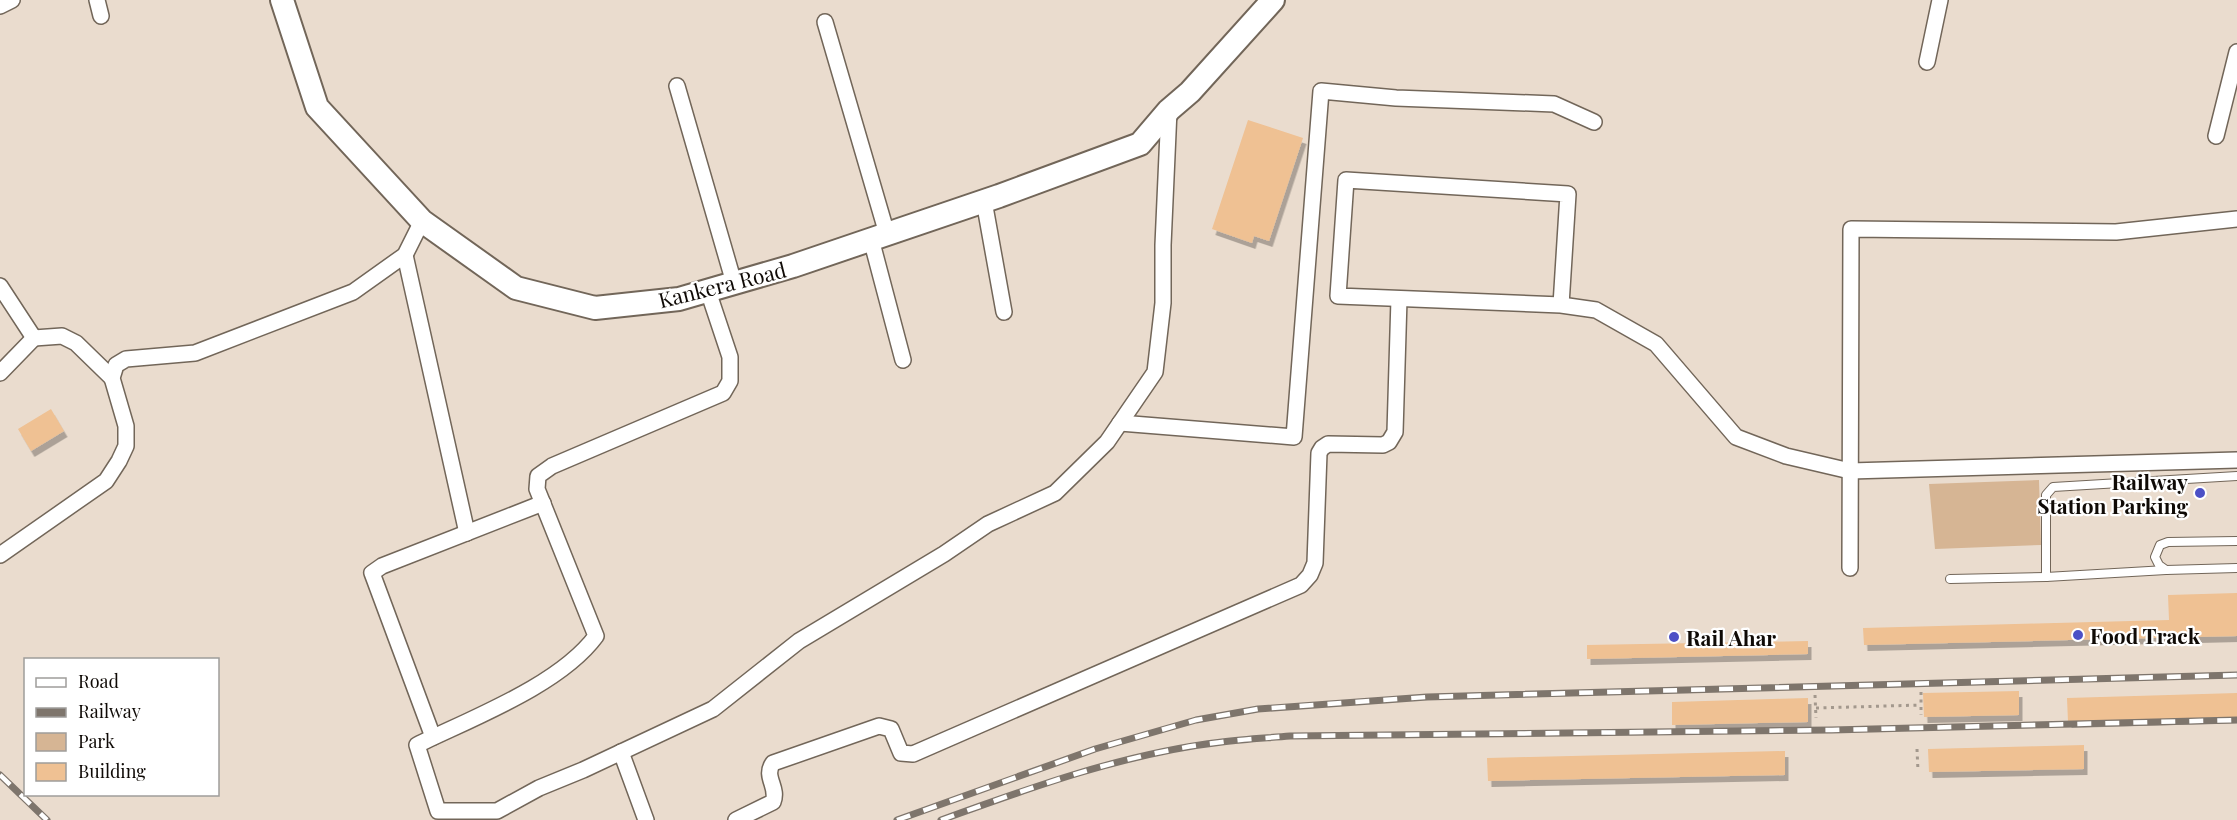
<svg xmlns="http://www.w3.org/2000/svg" width="2237" height="820" viewBox="0 0 2237 820" font-family="'Playfair Display',serif">
<defs>
<filter id="shadow"><feDropShadow dx="3.5" dy="6" stdDeviation="0" flood-color="#0004"/></filter>
</defs>
<rect width="100%" height="100%" fill="#eadcce"/>
<polygon fill="#d6b594" points="2039,480 2041,545 1935,549 1929,484"/>
<g fill="#efc193" filter="url(#shadow)">
<polygon points="1248,120 1303,138 1269,241 1254,236 1252,243 1212,229"/>
<polygon points="51,409 64,431 31,451 18,429"/>
<polygon points="2237,593 2237,636 1864,645 1863,628 2169,620 2168,595"/>
<polygon points="1808,641 1808,654 1587,659 1587,645"/>
<polygon points="2019,691 2019,715 1924,717 1923,693"/>
<polygon points="2237,693 2237,717 2068,722 2067,698"/>
<polygon points="1808,698 1808,722 1672,725 1672,702"/>
<polygon points="2084,745 2084,769 1929,772 1928,749"/>
<polygon points="1785,751 1785,775 1488,781 1487,758"/>
</g>
<g fill="none" stroke-linecap="round" stroke-linejoin="round">
<g stroke="#726659" stroke-width="10">
<g id="lane">
<polyline points="2237,541 2168,542 2160,545 2155,557 2159,565 2166,570 2237,568"/>
<polyline points="2166,570 2046,577 2046,495 2053,487 2237,476"/>
<polyline points="1950,579 2046,577"/>
</g>
</g>
<g stroke="#726659" stroke-width="18">
<g id="street">
<polyline points="97,0 101,16"/>
<polyline points="0,6 12,0"/>
<polyline points="825,22 887,234"/>
<polyline points="1927,62 1940,0"/>
<polyline points="677,86 734,283"/>
<polyline points="2216,136 2237,52"/>
<polyline points="984,201 1004,312"/>
<polyline points="871,239 903,360"/>
<polyline points="405,255 467,533"/>
<polyline points="0,286 34,338 62,336 76,343 112,378"/>
<path d="M708,291L730,357V381L723,393L552,466L538,476L537,489L596,636C560,685 472,718 417,745L438,811H497L539,788L583,770L713,709L799,641L944,554L988,524L1055,493L1107,442L1155,372L1163,303V245L1169,110"/>
<polyline points="1561,305 1568,194 1346,180 1338,296 1561,305 1596,310 1656,344 1736,437 1786,456 1850,471 2237,460"/>
<polyline points="0,373 34,338"/>
<polyline points="1120,423 1294,437 1321,91 1396,98 1554,104 1594,122"/>
<polyline points="0,555 106,481 119,461 126,446 126,426 112,378 116,365 126,359 195,353 353,292 405,255 422,221"/>
<polyline points="1850,568 1851,229 2116,232 2237,219"/>
<polyline points="433,737 372,573 382,566 543,503"/>
<polyline points="621,752 646,820"/>
<path d="M736,820L773,802C779,787 763,777 773,763L879,726L891,729L901,753L913,754L1301,585L1310,575L1315,563L1319,453L1322,448L1328,444L1383,445L1389,442L1395,432L1399,299"/>
</g>
</g>
<g stroke="#726659" stroke-width="26">
<polyline id="secondary" points="282,0 317,107 422,221 516,288 595,308 679,299 793,266 999,196 1140,144 1169,110 1190,92 1273,0"/>
</g>
<g stroke="#a3988d" stroke-width="3" stroke-dasharray="3 4.5" stroke-linecap="butt">
<polyline points="1921,692 1921,715"/>
<polyline points="1815,695 1816,718"/>
<polyline points="1816,708 1921,705"/>
<polyline points="1917,749 1918,771"/>
</g>
<use href="#lane" stroke="#fff" stroke-width="8"/>
<use href="#street" stroke="#fff" stroke-width="15"/>
<use href="#secondary" stroke="#fff" stroke-width="22"/>
<g stroke="#7e756c" stroke-width="7">
<g id="rail">
<polyline points="0,775 47,820"/>
<polyline points="897,820 1095,749 1196,720 1258,709 1427,697 2237,675"/>
<path d="M941,820C1032,787 1126,753 1222,742C1244,739 1267,738 1290,736L1832,730L2237,720"/>
</g>
</g>
<use href="#rail" stroke="#fff" stroke-width="4.5" stroke-dasharray="14" stroke-linecap="butt"/>
</g>
<g fill="#4c50c6" stroke="#fff" stroke-width="2">
<circle cx="2200" cy="493" r="6"/>
<circle cx="2078" cy="635" r="6"/>
<circle cx="1674" cy="637" r="6"/>
</g>
<g text-anchor="middle" dominant-baseline="central" stroke-width="4.5" stroke-linejoin="round" paint-order="stroke">
<g font-size="21" fill="#0f0a06" stroke="#fff">
<text transform="translate(722 284) rotate(-14)">Kankera Road</text>
</g>
<g font-size="21" font-weight="bold" fill="#0f0a06" stroke="#fff" text-anchor="start">
<text x="2188" y="481" text-anchor="end">Railway<tspan x="2188" dy="24">Station Parking</tspan></text>
<text x="2090" y="635">Food Track</text>
<text x="1686" y="637">Rail Ahar</text>
</g>
</g>
<rect x="24" y="658" width="195" height="138" fill="#ffffff" stroke="#9f9d9b" stroke-width="1.5"/>
<rect x="36" y="678" width="30" height="9" fill="#ffffff" stroke="#9f9d9b" stroke-width="1.5"/>
<text x="78" y="688" font-size="18" fill="#0f0a06">Road</text>
<rect x="36" y="708" width="30" height="9" fill="#7e756c" stroke="#9f9d9b" stroke-width="1.5"/>
<text x="78" y="718" font-size="18" fill="#0f0a06">Railway</text>
<rect x="36" y="733" width="30" height="18" fill="#d6b594" stroke="#9f9d9b" stroke-width="1.5"/>
<text x="78" y="748" font-size="18" fill="#0f0a06">Park</text>
<rect x="36" y="763" width="30" height="18" fill="#efc193" stroke="#9f9d9b" stroke-width="1.5"/>
<text x="78" y="778" font-size="18" fill="#0f0a06">Building</text>
</svg>
